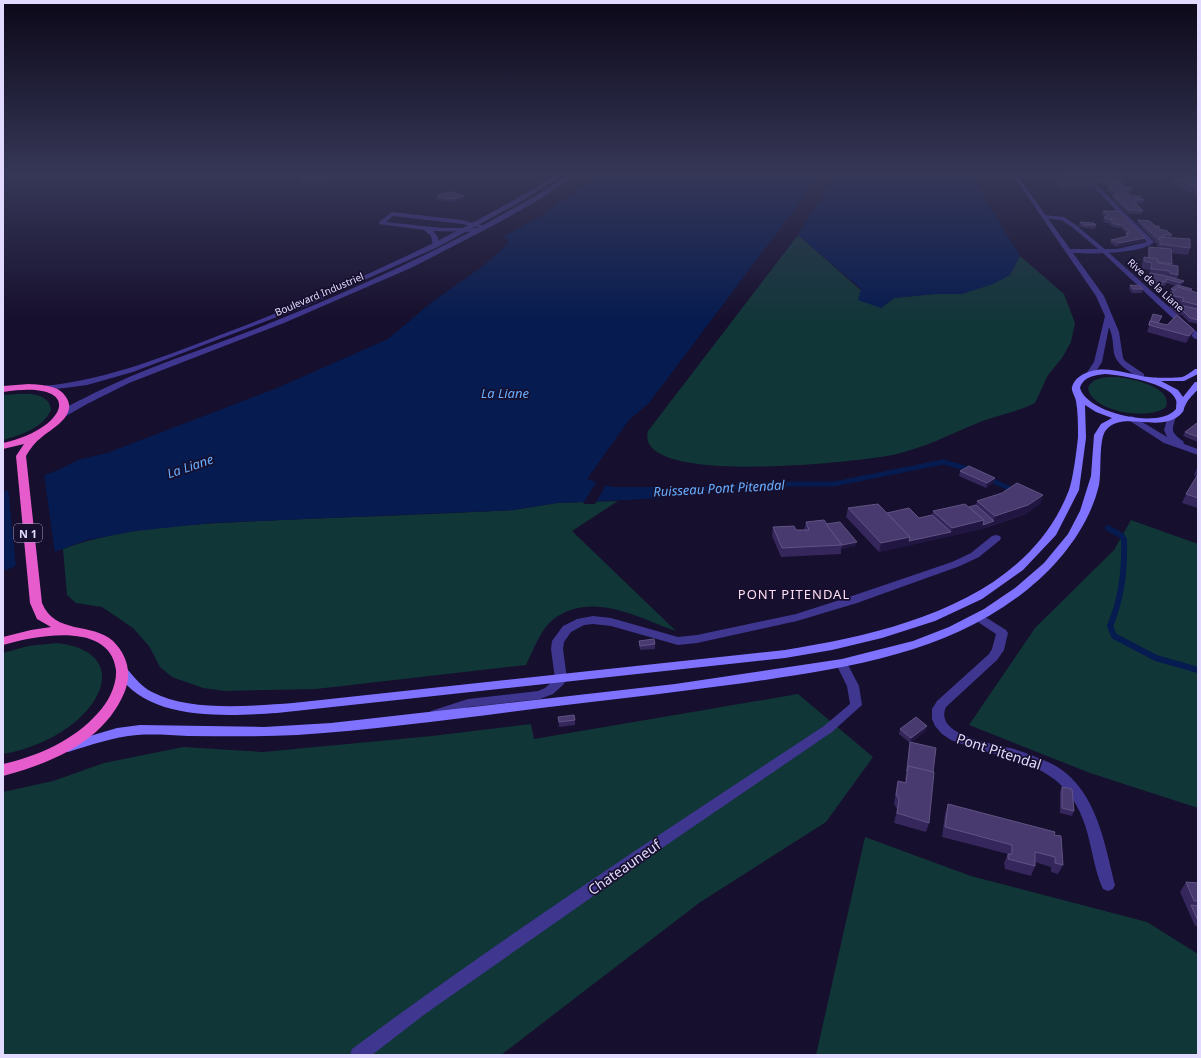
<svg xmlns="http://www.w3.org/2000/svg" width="1201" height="1058" viewBox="0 0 1201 1058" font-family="'Noto Sans',sans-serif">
<rect width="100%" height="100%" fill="#160f2d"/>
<g fill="#113638">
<path d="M798,235L881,308L894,298L934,294H962L1010,275L1020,256L1064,294L1075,323L1071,342L1062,358L1048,375L1035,403C1017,412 998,415 980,422C951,434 924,448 893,455C863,461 633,488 648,431Z"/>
<path d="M1116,377C1129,378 1173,386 1166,407C1150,421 1091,412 1088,388C1092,377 1106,377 1116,377Z"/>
<path d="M17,394C30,393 50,394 51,410C43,428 21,435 3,440V395Z"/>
<path d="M618,501L572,531L676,631C639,618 593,591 555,618C541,628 534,649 526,665L316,689L225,691L203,688L172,677L160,667L149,646L133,628L102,607L76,603L67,595L63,549C131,524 208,524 280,520C358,517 435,514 513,510L557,503Z"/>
<polygon points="1131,520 1198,544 1198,808 1090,773 969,725 1035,628 1114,550"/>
<path d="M57,643C119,650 111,696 70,726C51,740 27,750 3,754V653L28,646Z"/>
<polygon points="798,694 873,757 826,822 699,903 501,1055 3,1055 3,792 53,781 104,763 183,747 263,752 432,736 531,724 534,739"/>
<polygon points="865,837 971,876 1147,922 1198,954 1198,1055 816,1055"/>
</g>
<g fill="#061b4f">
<polygon points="600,174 821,174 649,403 629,420 587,479 612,487 654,487 667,498 557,503 513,510 212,523 135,531 87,540 3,571 3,492 58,470 78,460 107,453 277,388 388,339 432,302 483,266 508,244 508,240 504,236 541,216"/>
<polygon points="836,174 970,174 1020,256 1010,275 993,284 962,294 934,294 894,298 881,308 858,300 861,289 798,235"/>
</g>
<g fill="#160f2d">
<polygon points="44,474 55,554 16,568 8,487"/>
<polygon points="597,481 607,483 595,504 583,504"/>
</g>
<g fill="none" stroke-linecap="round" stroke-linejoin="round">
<g stroke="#061b4f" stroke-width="5">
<polyline points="987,478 1015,491"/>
<polyline points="653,492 775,484 834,484 943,462 972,470"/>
</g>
<path stroke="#061b4f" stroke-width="6" d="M1108,528L1122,536L1124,540C1125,570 1122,598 1110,626L1114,636L1156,658L1198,670"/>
<g fill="#3f3690" fill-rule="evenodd">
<polygon points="1181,174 1186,174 1198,179 1198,183"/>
<polygon points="392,212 462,220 489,227 486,229 462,224 393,216 386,222 442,228 480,228 483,230 480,232 433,231 438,237 439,245 436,247 433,245 431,236 424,230 379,224 379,222"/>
<polygon points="1044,215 1064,217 1076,225 1107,251 1198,333 1198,339 1195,339 1103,253 1072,227 1061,220 1042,218 1041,217"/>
<path d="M842,660L846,661L859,686L862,705L832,732L662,848L425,1014L372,1055H350L352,1049C505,935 665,831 824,726L850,704L847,686L836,664L838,661Z"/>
</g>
<g fill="#3f3690" fill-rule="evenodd">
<path d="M1081,174H1086L1154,242C1144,254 1082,255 1066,252L1065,251L1068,249H1117L1147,242Z"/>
<path d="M1172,413L1176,416C1172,430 1170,432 1183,441L1184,444L1198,449V455L1164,443L1127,419L1131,416L1134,417L1167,437L1164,430L1168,416Z"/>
<polygon points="996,535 1000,536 1001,538 1000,540 979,557 960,566 857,603 797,621 697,643 678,645 611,626 593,624 584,625 571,632 564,642 563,649 567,679 563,685 553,694 540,699 469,707 435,719 431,717 429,714 431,711 468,699 538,691 545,688 555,679 551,649 552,641 563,626 577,619 593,616 611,618 678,637 697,635 796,614 849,597 952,562 971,553 992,536"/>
<path d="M979,613L1006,630L1008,633L1004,650L997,660L946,707C933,736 996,744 1014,749C1026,753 1037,757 1048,762C1095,783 1104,840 1115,885L1113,889L1108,891L1103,889C1094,870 1092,846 1085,825C1063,758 1006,762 951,740L942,734L935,726L932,719V709L937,701L989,654L992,649L996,634L975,620L973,617L975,614Z"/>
</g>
<g fill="#3f3690" fill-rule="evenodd">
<path d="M558,174H564L522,201L438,247L306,306L133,372L87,385L65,388L43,390L39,388L43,386C108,380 168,355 228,332C343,288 454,238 558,174Z"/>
<path d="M571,174H577L537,201L496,224L413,267L284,323L129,383L87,404L66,416L63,417L59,414C66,405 82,400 92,394C152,364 218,345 280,319C381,278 479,232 571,174Z"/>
<path d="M1012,174H1016L1104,296L1119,332L1123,358L1125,361L1144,374V378C1138,379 1134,375 1130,372C1106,356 1118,349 1109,327L1102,362L1093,376H1090L1086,374L1094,362L1105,316L1096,296Z"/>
</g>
<path fill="#7f72ff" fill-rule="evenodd" d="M1195,369H1198V374L1184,381H1161L1178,390L1183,397L1195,382H1198V389C1194,394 1188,399 1186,404C1182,411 1186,409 1180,415C1160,433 1124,411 1107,429C1098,437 1102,470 1099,485C1089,528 1057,567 1023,593C944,655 840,669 744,683C685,691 625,698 566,705C476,716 387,729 297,735C261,737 225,736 188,736C171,735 153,734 137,735C113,737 91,745 68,752L63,750L62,747L63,744L117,728L140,725L264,727L331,723L675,684L842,659L913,641L949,627L984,609L1015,588L1044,563L1068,534L1080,511L1091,476L1094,435L1101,424L1112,418L1096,412L1085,405L1086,438L1079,490L1056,535L1023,570L982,599L935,621L882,638L832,650L785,658L277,713C227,716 146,722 117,672L119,669H127C134,677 142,687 152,692C190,712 251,706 293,703L785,650C890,633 1026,602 1069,490C1073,480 1077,448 1078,437C1078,425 1078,412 1076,401C1075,396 1071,391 1072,387C1073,383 1076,379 1079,377C1100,361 1127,375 1149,377C1154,378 1177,378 1182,377C1186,376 1191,372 1195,369ZM1105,374C1120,375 1171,383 1176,400C1177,402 1176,406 1176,409C1159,430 1087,413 1080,388C1083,377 1095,375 1105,374Z"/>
<path fill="#e75ccd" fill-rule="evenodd" d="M29,384C42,385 59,385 66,397C78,415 53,428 42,437C35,442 30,449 26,456L42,603C55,635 92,622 113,641C127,655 132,672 125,691C105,741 52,763 3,776V764C38,756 73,741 98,713C108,703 117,685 116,670C110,620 34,636 3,645V637L31,630L51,627L37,619L30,603L16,456L24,444L3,449V443C68,429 87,379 3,392V386Z"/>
</g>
<g fill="#35275c">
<polygon points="297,174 346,174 333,182 303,183"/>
<polygon points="1043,174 1113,174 1116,176 1115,179 1125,187 1132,189 1131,192 1128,193 1131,196 1144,200 1143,204 1137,203 1136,204 1143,211 1142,214 1128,214 1112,198 1114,195 1108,190 1108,188 1105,184 1099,184 1095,181 1093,189 1059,188 1053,181 1049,181"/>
<polygon points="1117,174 1123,174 1126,176 1124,182 1120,182 1116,177"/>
<polygon points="1198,178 1198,196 1173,185 1175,179"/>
<polygon points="437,197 465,199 455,202 437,200"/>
<polygon points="1103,211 1144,241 1117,247 1110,243 1111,240 1125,237 1126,233 1121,228 1113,227 1109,224 1109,223 1105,223 1103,220 1104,217 1102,214"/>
<polygon points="1138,220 1155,226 1172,235 1171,238 1190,248 1188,255 1171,253 1172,265 1178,275 1177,279 1183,284 1181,286 1192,289 1191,291 1198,293 1198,324 1189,322 1182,315 1176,314 1169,307 1170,303 1171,303 1168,302 1170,295 1172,293 1170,293 1171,289 1176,286 1166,283 1165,286 1161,285 1160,288 1149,286 1149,277 1150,270 1142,269 1142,264 1144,257 1148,258 1148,250 1149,247 1158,248 1157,244 1137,223"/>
<polygon points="1080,222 1096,225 1095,229 1083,228 1079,226"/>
<polygon points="1130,285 1143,289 1142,293 1132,293 1129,289"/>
<polygon points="1153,314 1159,323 1167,325 1194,330 1191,337 1186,343 1147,332"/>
<polygon points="1198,424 1198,442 1183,436 1185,432"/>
<polygon points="1198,466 1198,508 1182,503 1186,494 1197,476 1194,475"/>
<polygon points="960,471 994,482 986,488 959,476"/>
<polygon points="977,501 1041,503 1026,514 982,529 879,552 846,517 848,508 919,518 932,515 933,511 969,507 976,505"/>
<polygon points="806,522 826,524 856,546 841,549 841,554 781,557 772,536 773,527 796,530 804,530"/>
<polygon points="639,641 655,644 655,649 640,650 639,645"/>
<polygon points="558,717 575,720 575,725 559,727"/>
<polygon points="900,729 926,731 910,743 899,734"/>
<polygon points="910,742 933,772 929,823 926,832 894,823 897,809 894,804 896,791 898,781 905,782 909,747"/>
<polygon points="1062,787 1074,811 1072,816 1060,813 1060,792"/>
<polygon points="948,804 1054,835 1063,865 1058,874 1051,872 1051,867 1035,862 1035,866 1031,876 1005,869 1004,863 1008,854 942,837 945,814"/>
<polygon points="1186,882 1198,883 1198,926 1195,926 1180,892"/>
</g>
<g fill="#211542">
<polygon points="332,174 346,174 333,182"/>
<polygon points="464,196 465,199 455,202 455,199"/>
<polygon points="1145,238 1144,241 1117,247 1119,243"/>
<polygon points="1184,281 1183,284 1180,287 1181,283"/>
<polygon points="1194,330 1191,337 1186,343 1189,336"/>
<polygon points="995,478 994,482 986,488 987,483"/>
<polygon points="1043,495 1041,503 1026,514 992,525 995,516"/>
<polygon points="984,520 994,521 992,525 982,529 908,546 909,541 951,532 952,528"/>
<polygon points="910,537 908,546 879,552 881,543"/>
<polygon points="857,542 856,546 841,549 842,545"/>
<polygon points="927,726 926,731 910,743 911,738"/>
</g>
<g fill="#483a6e" stroke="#605384">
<polygon points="1060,174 1093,174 1097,177 1062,176"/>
<polygon points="1096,174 1113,174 1116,176 1098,175"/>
<polygon points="1120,174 1123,174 1126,176 1122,176"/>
<polygon points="1194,176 1198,178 1198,189 1175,179"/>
<polygon points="1097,179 1117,179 1125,187 1130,187 1132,189 1125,190 1131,196 1139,196 1144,200 1135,199 1137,201 1134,201 1143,211 1129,210 1113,195 1119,195 1111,189 1109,187 1111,187 1106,181 1100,181"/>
<polygon points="451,192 464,196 455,199 437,197 440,194"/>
<polygon points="1103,211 1119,211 1145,238 1119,243 1111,240 1128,236 1126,233 1130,233 1122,225 1114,224 1110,220 1114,219 1106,219 1104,217 1108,216"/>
<polygon points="1138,220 1150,221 1155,226 1159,226 1159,229 1167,231 1172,235 1163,235 1165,237 1160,237 1159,240"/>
<polygon points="1080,222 1094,223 1096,225 1084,225"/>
<polygon points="1160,237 1190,239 1190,248 1160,244"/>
<polygon points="1149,247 1171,249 1172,264 1158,262 1157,259 1149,258"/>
<polygon points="1144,257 1157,259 1158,263 1178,266 1178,275 1170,273 1170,271 1151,269 1152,263 1144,261"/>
<polygon points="1150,273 1162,275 1184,281 1181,283 1166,279 1166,282 1162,282 1162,285 1150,283"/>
<polygon points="1130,285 1140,286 1143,289 1133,289"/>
<polygon points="1177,285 1192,289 1190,291 1178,287 1175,290 1171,289"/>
<polygon points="1178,287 1198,293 1198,305 1182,301 1184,298 1170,295"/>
<polygon points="1170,303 1198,309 1198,320 1190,318 1183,311 1178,310"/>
<polygon points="1153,314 1162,316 1158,323 1150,321 1149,325"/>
<polygon points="1177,315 1194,330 1189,336 1149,325 1150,321 1167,325"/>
<polygon points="1197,423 1198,424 1198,437 1185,432"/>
<polygon points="969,466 995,478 987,483 960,471"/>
<polygon points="1198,474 1198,498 1186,494"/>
<polygon points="1017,483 1043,495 1028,505 995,516 977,501 1002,493"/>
<polygon points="878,504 910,537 881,543 848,508"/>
<polygon points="965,504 984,520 952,528 933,511"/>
<polygon points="976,505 994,521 983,525 984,520 969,507"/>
<polygon points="909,508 919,518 932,515 951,532 909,541 910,537 887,513"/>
<polygon points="824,520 842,545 782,548 773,527 794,526 796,530 809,530 806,522"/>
<polygon points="840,522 857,542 842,545 826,524"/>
<polygon points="654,639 655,644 640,646 639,641"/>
<polygon points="574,715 575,720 559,722 558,717"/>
<polygon points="916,717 927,726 911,738 900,729"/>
<polygon points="910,742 936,748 933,772 908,766 907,771"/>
<polygon points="908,766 934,772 929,823 897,813 899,799 896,795 898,781 906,783"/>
<polygon points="1062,787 1072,789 1074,811 1062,808"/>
<polygon points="948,804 1055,832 1054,835 1061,836 1063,865 1055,863 1055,857 1035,852 1035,866 1008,859 1008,854 1012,854 1012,845 945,827"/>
<polygon points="1186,882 1198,883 1198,901 1194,901"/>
<polygon points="1191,905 1198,906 1198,921"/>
</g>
<linearGradient id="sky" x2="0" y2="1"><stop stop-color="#0c0819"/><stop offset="0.54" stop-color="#363757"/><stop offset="1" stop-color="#363757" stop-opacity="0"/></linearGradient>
<rect width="1201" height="322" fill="url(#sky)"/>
<g text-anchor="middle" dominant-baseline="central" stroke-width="3.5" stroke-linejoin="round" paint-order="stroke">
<g font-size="10" fill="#e2dbff" stroke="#160f2d">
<text transform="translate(1156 285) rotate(43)">Rive de la Liane</text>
<text transform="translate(319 294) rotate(-23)">Boulevard Industriel</text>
</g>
<rect fill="#160f2d" stroke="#a59ec0" stroke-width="1" x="14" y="524" width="28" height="18" rx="3"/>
<g font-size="11" font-weight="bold" fill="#e2dbff">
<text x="28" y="533">N 1</text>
</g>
<g font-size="13" font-style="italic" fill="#69afff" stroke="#160f2d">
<text x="505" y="393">La Liane</text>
<text transform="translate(190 466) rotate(-19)">La Liane</text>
<text transform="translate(719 488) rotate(-3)">Ruisseau Pont Pitendal</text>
</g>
<g font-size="13" letter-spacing="1" fill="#ffddf0" stroke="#160f2d">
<text x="794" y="594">PONT PITENDAL</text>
</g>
<g font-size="14" fill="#e2dbff" stroke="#160f2d">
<text transform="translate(999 751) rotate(18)">Pont Pitendal</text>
<text transform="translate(624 867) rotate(-35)">Chateauneuf</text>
</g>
</g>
<rect width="1201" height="1058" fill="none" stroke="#e2dbff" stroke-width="8"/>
</svg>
